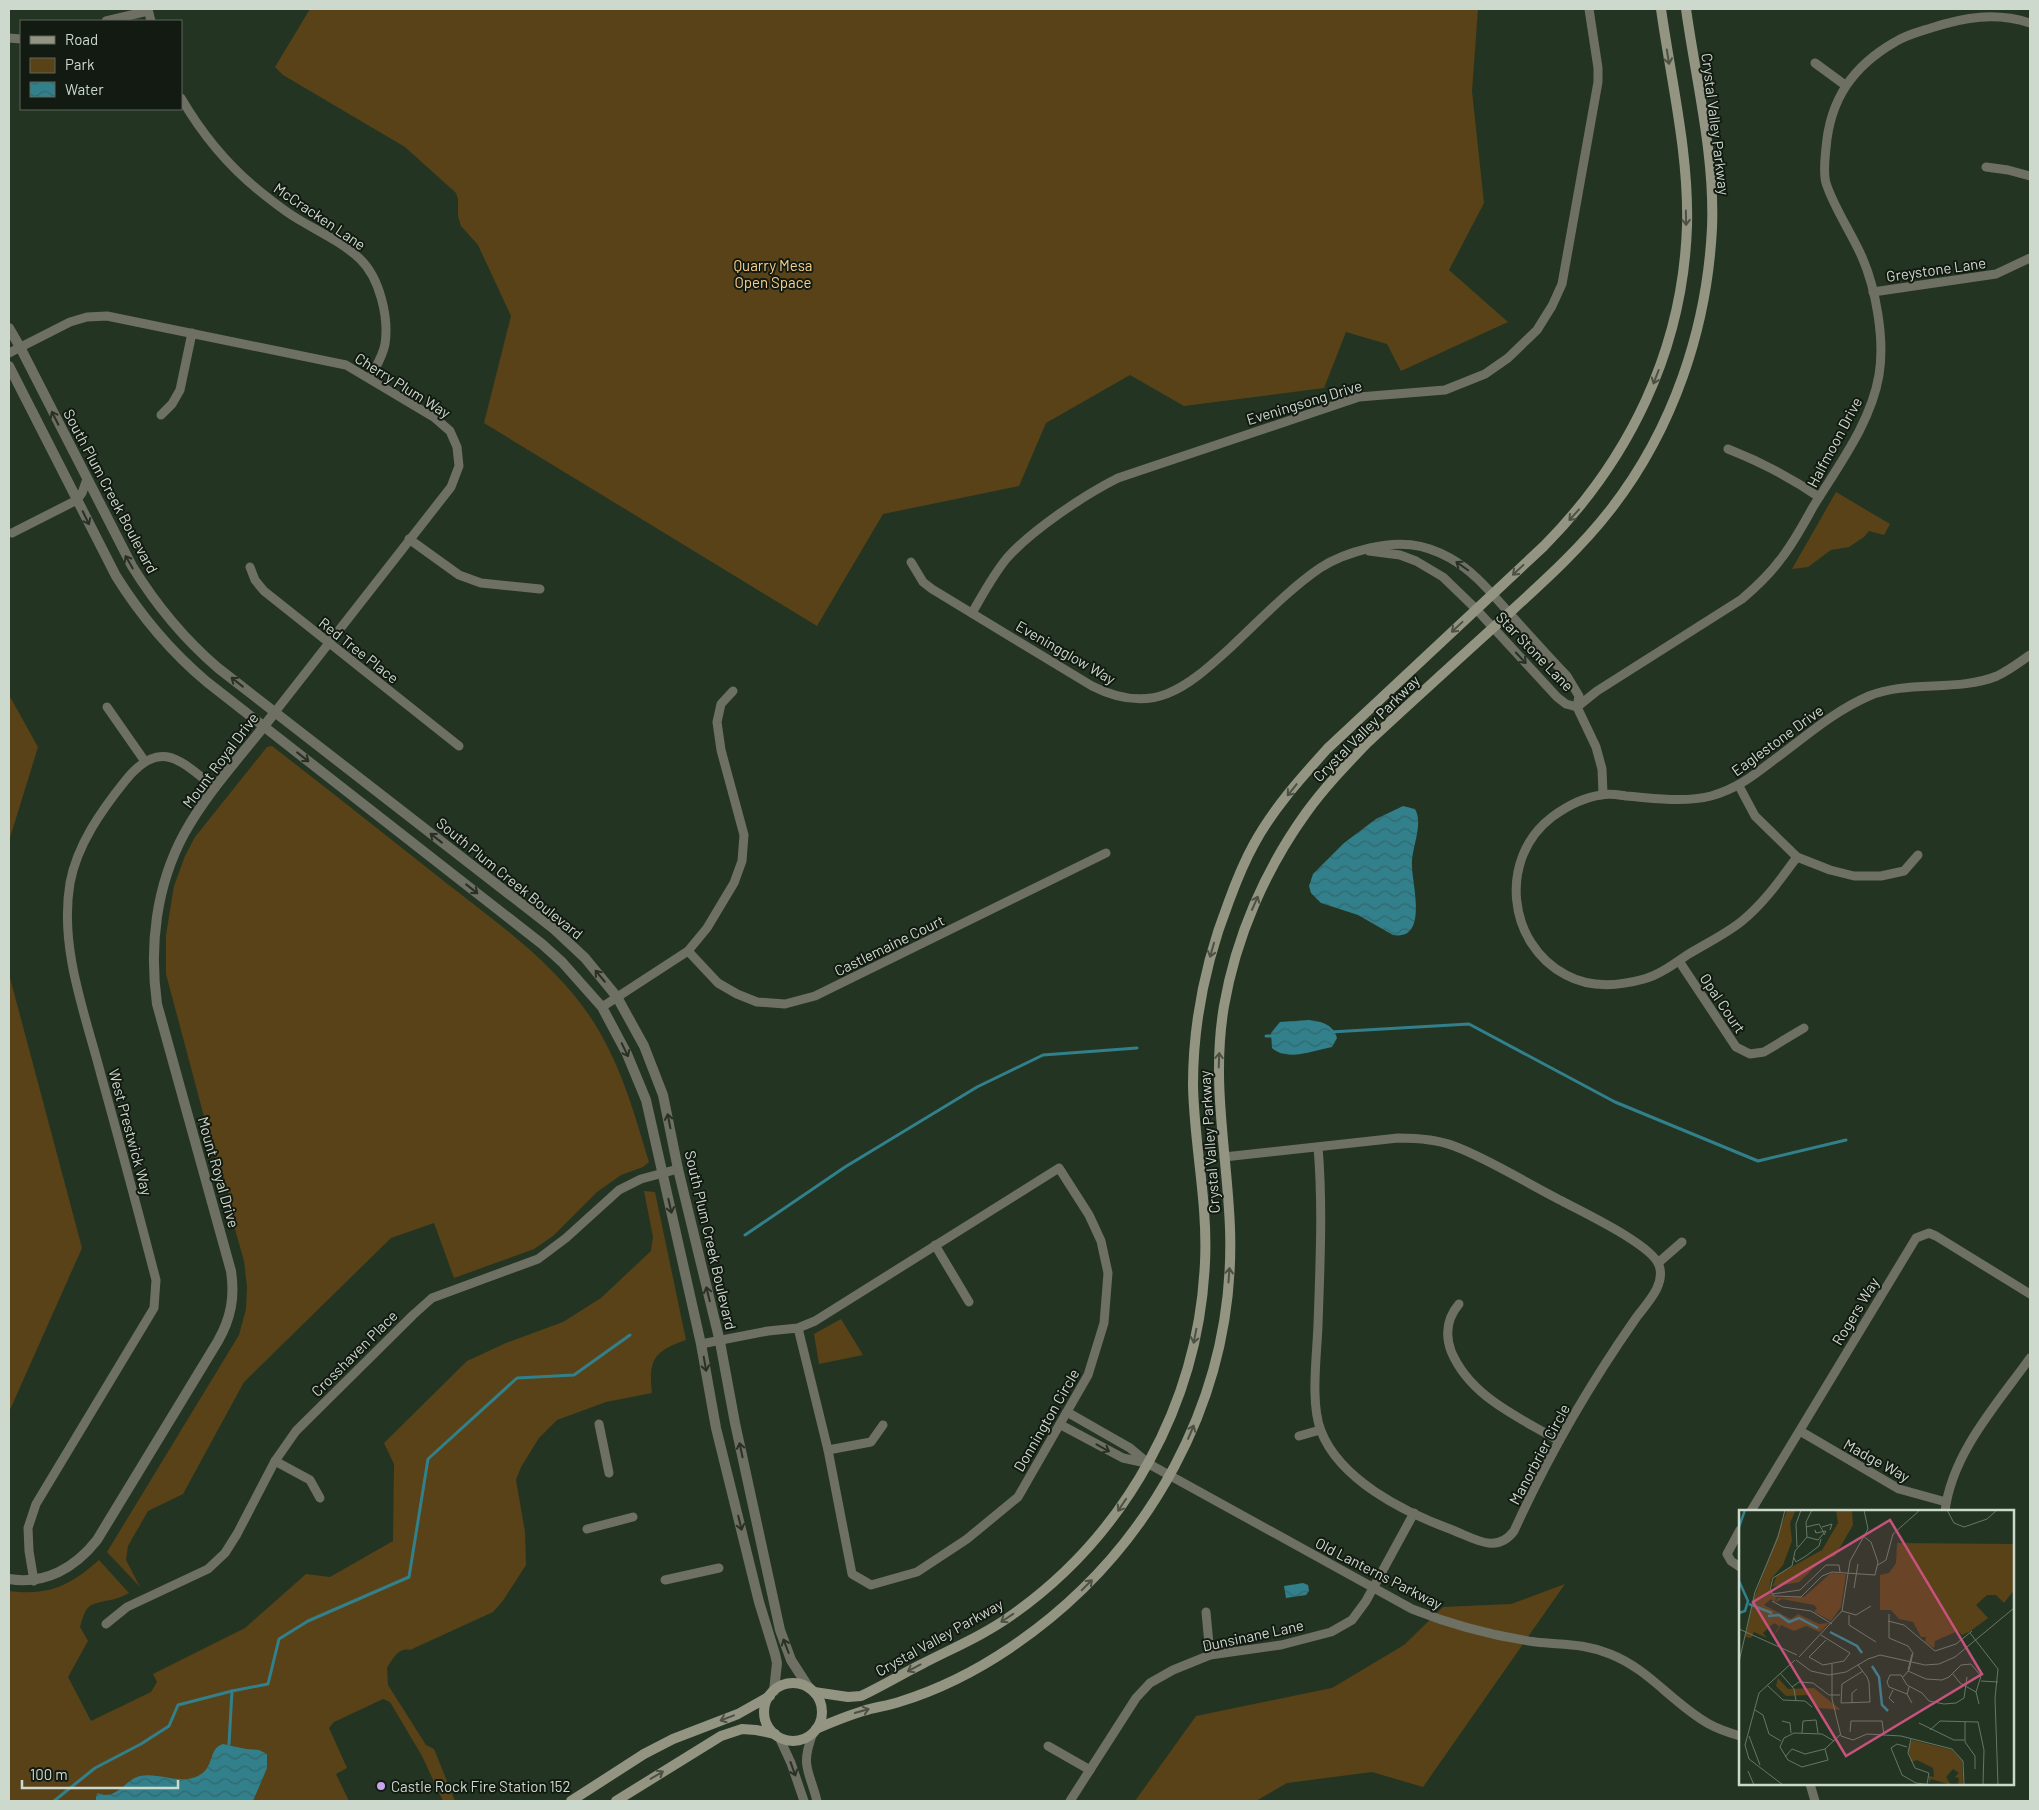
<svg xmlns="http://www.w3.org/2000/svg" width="2039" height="1810" viewBox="0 0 2039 1810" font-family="Barlow,sans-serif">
<defs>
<pattern id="water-waves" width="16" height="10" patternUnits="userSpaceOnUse" patternTransform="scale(1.25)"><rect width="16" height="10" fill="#31808b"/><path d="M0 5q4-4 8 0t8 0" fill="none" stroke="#36676c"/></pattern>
</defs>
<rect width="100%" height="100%" fill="#233522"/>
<g fill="#594217">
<polygon points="310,9 1478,9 1472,91 1484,203 1449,270 1508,322 1401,371 1387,344 1346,332 1324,388 1184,406 1130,375 1046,423 1019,486 883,514 817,626 484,423 511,316 478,245 461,226 458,216 458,199 456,193 405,147 283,75 275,67"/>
<polygon points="1836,492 1890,524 1884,535 1869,531 1864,537 1849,547 1831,550 1808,567 1792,569"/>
<polygon points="9,695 38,747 9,841"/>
<path d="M272,746C330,791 387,836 445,882C496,922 552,961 589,1015C620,1061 633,1109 649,1162L643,1167L621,1175L597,1192L553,1236L534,1249L454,1278L434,1223L391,1238L244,1382L183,1494L148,1511L128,1546L126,1560L140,1587L107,1552L239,1335L246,1309L247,1287L244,1261L229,1208L228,1189L218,1169L166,974V935L174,886L185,856L195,837L267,747Z"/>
<polygon points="9,974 82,1248 9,1412"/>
<path d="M644,1191L655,1192L686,1340C654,1351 648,1360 652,1393L606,1402L557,1420L539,1438L521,1467L516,1480L525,1532L526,1565L502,1602L493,1612L410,1650C398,1647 393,1659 387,1668L388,1685L426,1745L434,1749L455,1801H443L422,1756L390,1702L383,1699L334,1722L329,1728L347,1768L336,1774L349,1801H9V1591C48,1596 70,1586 99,1560L129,1593C123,1596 117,1599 110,1600C88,1605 87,1603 80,1627L88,1641L68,1677L91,1721L151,1692L157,1682L153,1674L245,1628L306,1574L330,1577L393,1541L394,1464L384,1443L467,1361L506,1343L563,1322L601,1298L651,1251L653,1237Z"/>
<polygon points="841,1319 863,1355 819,1364 814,1334"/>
<polygon points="1565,1584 1423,1787 1372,1772 1287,1783 1256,1801 1135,1801 1196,1716 1332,1688 1404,1645 1443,1607 1511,1604"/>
</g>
<g fill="url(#water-waves)">
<path d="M1403,806L1415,809C1424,825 1411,848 1412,866C1412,884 1429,941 1393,935L1358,915L1321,903L1311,893L1309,886L1313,874L1344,843L1376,819Z"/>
<path d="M1309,1020C1321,1021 1334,1025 1337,1038L1332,1047C1315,1050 1287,1062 1272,1048L1271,1033L1280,1022Z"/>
<polygon points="1303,1583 1308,1585 1309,1591 1306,1595 1286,1598 1284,1586"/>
<path d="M223,1744L246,1749L259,1750L267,1754V1768L253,1801H96V1796L98,1793C101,1794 103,1795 106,1795C119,1795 127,1779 140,1776C159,1772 180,1785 198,1776C215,1768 208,1748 223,1744Z"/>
</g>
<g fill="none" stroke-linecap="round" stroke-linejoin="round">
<g stroke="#31808b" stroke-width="3">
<polyline points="1331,1032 1469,1024 1615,1102 1758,1161 1846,1140"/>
<polyline points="1266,1036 1275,1036"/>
<polyline points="745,1235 845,1167 977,1087 1043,1055 1137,1048"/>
<polyline points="229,1744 232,1691 268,1684 279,1639 308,1621 409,1577 428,1459 517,1378 574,1375 630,1335"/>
<polyline points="54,1801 95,1768 141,1744 169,1726 178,1705 232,1691"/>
</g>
<g stroke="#6f7064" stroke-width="9">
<polyline points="148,9 151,21"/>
<polyline points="106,21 148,11"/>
<polyline points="9,38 21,39"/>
<polyline points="1815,63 1845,85"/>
<path d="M181,98C202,134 229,167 262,193C272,201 282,209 293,216C315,230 341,241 360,259C380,278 389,318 385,344C383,356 375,368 370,379"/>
<polyline points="1986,167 2008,170 2030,176"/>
<polyline points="1873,292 1996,274 2030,258"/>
<polyline points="9,353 70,322 87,317 107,316 346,365 435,418 450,431 457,447 459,466 451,487 275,712"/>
<polyline points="161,415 172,404 180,390 192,333"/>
<path d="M1728,449C1761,462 1790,477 1819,497"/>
<polyline points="12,533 77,500 82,493 87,479"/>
<polyline points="409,539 459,575 481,583 540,589"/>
<polyline points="1369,551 1400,555 1416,561 1443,577 1476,609 1557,697 1566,704 1577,707"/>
<path d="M911,562L923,582L932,589L1092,686C1153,717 1186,688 1230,648C1258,622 1289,589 1320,568C1335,558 1353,552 1370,548C1399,541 1423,543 1450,558C1475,572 1492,594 1511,615C1529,635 1548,656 1567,676L1579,696L1577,707L1596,747L1602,769L1603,794"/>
<polyline points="250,567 255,580 264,591 459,746"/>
<path d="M972,613C983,594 993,575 1007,558C1032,530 1084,495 1118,478L1359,397L1445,390L1485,374L1508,358L1537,330L1552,306L1562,284L1598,82V68L1589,9"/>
<polyline points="107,707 144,760"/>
<path d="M1577,707L1597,691L1742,599C1756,587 1769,575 1780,560C1793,544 1803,525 1813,507C1838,466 1871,423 1879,375C1885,340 1876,289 1862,257C1851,232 1834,208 1826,183C1823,172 1825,158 1826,148C1830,99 1853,66 1895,42C1906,35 1918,32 1931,28C1965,17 1995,12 2030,23"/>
<polyline points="1739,786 1755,816 1797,857 1830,870 1854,876 1881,876 1904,871 1918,855"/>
<path d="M1797,857C1780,880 1764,903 1742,921C1726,934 1705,944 1687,955C1674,964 1659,975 1644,979C1619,986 1590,988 1566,975C1507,944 1498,858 1552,817C1567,806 1584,797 1602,795C1609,793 1619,795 1626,796C1654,798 1683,803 1711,796C1737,789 1754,775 1775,759C1805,737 1834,711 1869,696C1907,680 1958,692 1997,676C2008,671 2020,662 2030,655"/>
<polyline points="688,951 718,983 737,994 757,1002 785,1004 815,996 1106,853"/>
<polyline points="1679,961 1736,1047 1750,1054 1764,1052 1804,1028"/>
<polyline points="602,1007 688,951 707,928 734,883 742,861 744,835 721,750 717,722 721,704 733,691"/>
<path d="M1224,1157L1398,1138C1417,1138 1436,1139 1454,1146C1489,1159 1528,1184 1562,1201C1582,1212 1651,1244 1659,1265C1666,1285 1647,1303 1636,1318C1589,1385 1548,1456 1514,1531C1496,1555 1474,1538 1450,1529C1404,1512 1340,1480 1321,1431C1310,1403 1317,1355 1318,1325C1320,1265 1323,1206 1318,1147"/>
<polyline points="935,1245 969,1302"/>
<polyline points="1658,1263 1682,1242"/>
<path d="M1459,1304C1447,1318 1445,1334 1451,1351C1470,1397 1519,1417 1559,1441"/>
<polyline points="701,1344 768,1331 798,1328 815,1321 1059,1168 1089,1215 1101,1241 1108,1273 1104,1323 1088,1375 1018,1497 967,1539 917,1572 871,1585 852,1574 828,1450 798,1328"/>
<path d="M1067,1412L1130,1448L1149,1464L1412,1609C1452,1625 1493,1636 1536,1642C1563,1645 1583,1643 1610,1654C1649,1669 1673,1704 1709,1724C1718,1729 1730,1733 1740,1736"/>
<polyline points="599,1424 609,1473"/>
<polyline points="1061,1425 1123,1458 1146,1463"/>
<polyline points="1800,1431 1899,1489 1946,1502"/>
<polyline points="1299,1436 1320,1430"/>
<polyline points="828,1450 871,1442 883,1425"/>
<polyline points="275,1461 310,1480 320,1498"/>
<polyline points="1751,1511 1916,1238 1929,1233 1936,1236 2030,1294"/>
<path d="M1945,1511C1952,1453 1997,1404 2030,1358"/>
<polyline points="587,1529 633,1517"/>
<polyline points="1740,1530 1727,1554 1731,1561 1740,1567"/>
<polyline points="665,1580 719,1568"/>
<path d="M34,1581L29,1551L28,1528L36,1504L154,1308L156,1280C138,1211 120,1143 101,1075C85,1013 59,948 70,883C77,845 101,811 125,781C160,737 180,760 215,788"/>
<polyline points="1206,1612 1210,1655"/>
<polyline points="106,1624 127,1607 208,1569 225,1553 237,1534 275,1461 296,1431 413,1315 432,1298 538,1259 566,1238 619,1190 641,1179 678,1169"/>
<path d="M813,1733C800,1767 809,1769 817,1801"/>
<polyline points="779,1737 791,1763 804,1801"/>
<polyline points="1048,1746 1090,1770"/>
<polyline points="1810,1784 1815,1801"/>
<polyline points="1070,1801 1136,1698 1150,1683 1173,1670 1210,1655 1281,1645 1331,1632 1352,1620 1366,1601 1414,1513"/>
</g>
<g stroke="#6f7064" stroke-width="10">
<path d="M9,328L20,347L132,566C156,605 183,638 218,668L554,929L585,958L617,997L644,1046L663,1095L678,1169L720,1342L735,1423L780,1630L791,1660L809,1688"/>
<path d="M9,366L116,576C141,616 170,651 207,682L542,944L562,962L602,1007L627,1054L646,1100L701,1344L716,1428L759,1602L775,1654L777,1663L774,1691"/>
<path d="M9,1579C45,1585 75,1568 97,1540L218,1341C231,1318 235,1297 231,1271L157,1004C149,946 156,886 184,834C208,790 245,752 275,712"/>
</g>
<g stroke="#939582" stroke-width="10">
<circle cx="793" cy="1712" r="29"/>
<path d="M814,1692L848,1697L861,1696C882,1686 902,1674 922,1664C953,1648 984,1635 1012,1615C1127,1534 1199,1402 1205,1262C1208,1202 1194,1144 1193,1085C1193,1021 1206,960 1229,901C1236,882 1244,862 1254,844C1273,809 1300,779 1327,749L1544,546C1630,459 1683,349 1687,226C1689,154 1671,80 1661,9"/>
<path d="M816,1729C832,1722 847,1716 863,1711C875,1707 887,1706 899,1702C938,1690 976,1671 1010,1648C1149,1554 1236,1398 1230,1228C1227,1151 1211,1083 1224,1006C1236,937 1265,870 1306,813C1324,788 1345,766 1367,743C1409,704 1452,665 1495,626C1535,589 1577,553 1611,509C1673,429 1707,329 1712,228C1715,155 1696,81 1686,9"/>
<polyline points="571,1801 644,1754 673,1739 738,1714 770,1696"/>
<polyline points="616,1801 721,1736 742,1729 756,1730 775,1734"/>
</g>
</g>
<defs><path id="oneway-shaft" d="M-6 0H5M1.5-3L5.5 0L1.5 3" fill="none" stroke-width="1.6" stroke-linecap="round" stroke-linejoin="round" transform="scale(1.25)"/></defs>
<g stroke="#4c5144">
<use href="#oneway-shaft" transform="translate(1668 57) rotate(81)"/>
<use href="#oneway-shaft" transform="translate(1686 218) rotate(89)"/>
<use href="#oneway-shaft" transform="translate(1656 377) rotate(111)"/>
<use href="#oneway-shaft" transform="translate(1574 515) rotate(132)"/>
<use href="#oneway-shaft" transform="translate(1518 570) rotate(137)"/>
<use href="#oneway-shaft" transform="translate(1457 627) rotate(137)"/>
<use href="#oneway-shaft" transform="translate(1292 790) rotate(129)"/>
<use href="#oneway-shaft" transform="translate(1255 903) rotate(-66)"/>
<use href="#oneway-shaft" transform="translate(1212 950) rotate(106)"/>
<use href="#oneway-shaft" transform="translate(1219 1060) rotate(-88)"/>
<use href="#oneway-shaft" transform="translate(1229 1275) rotate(-86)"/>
<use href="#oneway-shaft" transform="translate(1195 1336) rotate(101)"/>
<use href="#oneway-shaft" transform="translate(1191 1432) rotate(-67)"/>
<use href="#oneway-shaft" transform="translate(1122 1505) rotate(124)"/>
<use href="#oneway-shaft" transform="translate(1087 1585) rotate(-45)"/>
<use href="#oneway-shaft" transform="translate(1007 1618) rotate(146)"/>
<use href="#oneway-shaft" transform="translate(914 1668) rotate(152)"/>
<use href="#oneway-shaft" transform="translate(862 1711) rotate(-16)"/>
<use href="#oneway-shaft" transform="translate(727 1718) rotate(159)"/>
<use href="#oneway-shaft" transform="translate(657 1775) rotate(-31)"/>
</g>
<g stroke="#293026">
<use href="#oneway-shaft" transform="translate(55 418) rotate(-117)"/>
<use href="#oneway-shaft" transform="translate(86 518) rotate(64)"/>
<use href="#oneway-shaft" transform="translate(129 562) rotate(-120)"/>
<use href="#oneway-shaft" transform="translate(1462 566) rotate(-145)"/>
<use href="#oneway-shaft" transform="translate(1521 658) rotate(47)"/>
<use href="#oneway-shaft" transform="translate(237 682) rotate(-142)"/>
<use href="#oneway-shaft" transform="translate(303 757) rotate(38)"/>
<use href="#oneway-shaft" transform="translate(436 838) rotate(-142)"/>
<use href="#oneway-shaft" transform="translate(472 889) rotate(38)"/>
<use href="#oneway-shaft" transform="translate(600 976) rotate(-130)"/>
<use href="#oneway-shaft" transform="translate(625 1050) rotate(64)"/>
<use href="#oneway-shaft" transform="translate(669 1121) rotate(-101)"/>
<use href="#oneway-shaft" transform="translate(670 1206) rotate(77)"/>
<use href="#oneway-shaft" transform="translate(708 1294) rotate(-104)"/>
<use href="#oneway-shaft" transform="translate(705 1364) rotate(80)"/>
<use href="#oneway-shaft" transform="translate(1103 1448) rotate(29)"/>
<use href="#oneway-shaft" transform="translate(741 1450) rotate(-102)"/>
<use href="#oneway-shaft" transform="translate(740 1523) rotate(76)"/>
<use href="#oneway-shaft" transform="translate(786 1646) rotate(-111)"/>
<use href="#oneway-shaft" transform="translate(793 1769) rotate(70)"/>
</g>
<circle fill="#c7a6ef" stroke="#121a12" stroke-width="2" cx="381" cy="1786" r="5"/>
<g text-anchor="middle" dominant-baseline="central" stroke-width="4" stroke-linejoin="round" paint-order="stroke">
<g font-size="15" fill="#ced9cd" stroke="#121a12">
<text transform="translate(1716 124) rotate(83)">Crystal Valley Parkway</text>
<text transform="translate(320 216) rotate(34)">McCracken Lane</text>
<text transform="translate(1936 269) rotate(-8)">Greystone Lane</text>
<text transform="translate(403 385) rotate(32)">Cherry Plum Way</text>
<text transform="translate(1304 402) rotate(-17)">Eveningsong Drive</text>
<text transform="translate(1834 442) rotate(-62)">Halfmoon Drive</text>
<text transform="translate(111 491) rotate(62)">South Plum Creek Boulevard</text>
<text transform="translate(359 650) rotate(38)">Red Tree Place</text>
<text transform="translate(1535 651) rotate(46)">Star Stone Lane</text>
<text transform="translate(1066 652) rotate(30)">Eveningglow Way</text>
<text transform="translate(1366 728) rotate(-45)">Crystal Valley Parkway</text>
<text transform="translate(1777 740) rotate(-36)">Eaglestone Drive</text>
<text transform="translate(220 760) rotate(-53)">Mount Royal Drive</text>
<text transform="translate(510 878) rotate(39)">South Plum Creek Boulevard</text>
<text transform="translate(889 945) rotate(-26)">Castlemaine Court</text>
<text transform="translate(1723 1003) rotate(56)">Opal Court</text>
<text transform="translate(131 1132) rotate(75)">West Prestwick Way</text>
<text transform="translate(1209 1142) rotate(-94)">Crystal Valley Parkway</text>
<text transform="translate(219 1172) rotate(74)">Mount Royal Drive</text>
<text transform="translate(711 1240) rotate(77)">South Plum Creek Boulevard</text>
<text transform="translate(1855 1311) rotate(-59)">Rogers Way</text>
<text transform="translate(354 1353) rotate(-45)">Crosshaven Place</text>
<text transform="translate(1046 1420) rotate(-60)">Donnington Circle</text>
<text transform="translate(1539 1454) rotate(-62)">Manorbrier Circle</text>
<text transform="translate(1877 1460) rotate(29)">Madge Way</text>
<text transform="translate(1379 1573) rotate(27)">Old Lanterns Parkway</text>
<text transform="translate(1253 1635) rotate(-12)">Dunsinane Lane</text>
<text transform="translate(939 1637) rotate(-29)">Crystal Valley Parkway</text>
</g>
<g font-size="15" fill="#f8cf8d" stroke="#121a12">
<text x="773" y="265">Quarry Mesa<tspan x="773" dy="17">Open Space</tspan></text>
</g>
<g font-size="15" fill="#ced9cd" stroke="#121a12" text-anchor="start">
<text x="391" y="1786">Castle Rock Fire Station 152</text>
</g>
</g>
<g transform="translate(1739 1510)">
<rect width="275" height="275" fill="#233522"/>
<path d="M48,0H57L51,13L53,31L44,55L32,69L30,81L37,88L36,92L32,89L25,95L52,109L59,104L80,114L90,113L81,122L67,116L55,121L42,115L33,129L40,116L35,113L24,123L28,128L15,122L12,128L6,127L15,88ZM97,0H113L114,15L96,46L83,50L60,72L33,77L38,65L83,40L99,13ZM158,33L275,34V80L265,93L257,85H248L237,95L249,108L230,122L223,125L219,121L196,131L195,138L186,132L187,127H182L174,112L160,109L152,100H141V65L150,63L157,53ZM92,63L107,64L102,97L92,111L75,102L78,98L75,95L43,89L37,92L38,88L65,87ZM39,168L49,179L75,178L102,200L80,198L68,185L47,186L37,176ZM173,230L213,240L223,250L224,275H219L220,268L216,267L220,263L214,259L207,267L212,275L192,269L190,273V266L195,267L194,258L178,250L173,252L169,240Z" fill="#594217"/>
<path fill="none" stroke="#31808b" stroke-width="2.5" d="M0,17L6,0M0,71L9,91L6,101L0,103M10,94L33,103M29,106L40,105L50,112L60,108L79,118M91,122L118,136L123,143M133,156L140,167L143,195L149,201"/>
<path fill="none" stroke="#677766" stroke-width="1" d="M73,0L67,12L68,27L56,41L53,56L34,68L31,80L35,86L62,87L83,66L93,62L136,65L139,52L132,32L124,26M208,0L215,13L225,17L248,9L258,0M67,17L80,14L85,23L79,30L68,27M83,17L93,14L91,20M77,23L76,20L77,23L87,21L85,25M58,37L57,14L62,0M55,48L57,52L67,46L80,36L82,29M139,55L147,50L154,24L181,0M115,78L119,54M33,84L61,80L87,55H100L101,62M33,91L44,97L72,101L93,114M103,101L117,105L132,96M150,104V128L169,136L174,143L170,160L164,167M110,105V115L137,132M149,111L165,115L196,141L217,134L233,121M0,119L58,145M231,123L259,159L256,188L259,275M82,125L111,143L105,151L84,155L70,147L87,130M60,147L103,101L111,51L129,19L125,0M57,150L72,161L90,165L107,162L129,149L141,145L186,155L200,154L216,147L275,98M0,152L16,82L39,27L46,0M93,154V189L102,226L114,230L128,224L162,226L213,239L224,251L225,275M119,155L128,167L130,172L131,192L102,193L103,174L124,161M169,160L173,144M169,161L187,169L203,170L210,167L222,155L232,154L242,166L237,182M41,163L55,179L57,191M214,164L221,173L237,182L240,194M242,171L259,172M28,175L44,190L66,191L73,197M53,177L60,172L74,173L90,185H101M170,177L168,184L173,193M154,180L150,188L155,193M168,184L150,177L148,172L151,165H162L168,175L183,183L190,191L205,194L217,193L225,188L228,167M113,193V183L118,179M16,200L24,205L30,224L42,231M43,211L51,213L52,223M226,212V232L236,246V259M180,213L215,230H225M191,220L201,211L239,212L245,240L244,275M111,222L112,211H143L145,225M63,223L64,211L77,210L79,223M10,226L21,255M172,229L169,243L176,258L190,263L188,274M168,237L158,234L152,238L163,265L177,273L193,275M86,239L89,250L63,257L49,250L41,237L45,228L55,223L83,224L95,231M46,247L53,239L66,244L86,239L101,225M9,261L15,275M44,275L10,249L6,235L20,183L56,150"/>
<path fill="#c6527d" fill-opacity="0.15" stroke="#c6527d" stroke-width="2.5" d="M151,10L243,164L107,246L14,92Z"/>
<rect width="275" height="275" fill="none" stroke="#ced9cd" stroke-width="2.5"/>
</g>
<rect width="2039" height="1810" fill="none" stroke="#ced9cd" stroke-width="20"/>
<rect x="20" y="20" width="162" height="90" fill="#121a12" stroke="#5d665d"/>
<rect x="30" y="36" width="25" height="8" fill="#939582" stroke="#5d665d"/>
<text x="65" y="45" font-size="15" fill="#ced9cd">Road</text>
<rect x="30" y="58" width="25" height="15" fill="#594217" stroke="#5d665d"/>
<text x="65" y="70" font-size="15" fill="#ced9cd">Park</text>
<rect x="30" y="82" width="25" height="15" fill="url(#water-waves)" stroke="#5d665d"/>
<text x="65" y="95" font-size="15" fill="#ced9cd">Water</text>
<path d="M22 1780v8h156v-8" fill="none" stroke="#ced9cd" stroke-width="2.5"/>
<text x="30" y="1780" font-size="15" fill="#ced9cd" stroke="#121a12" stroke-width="4" paint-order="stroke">100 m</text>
</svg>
